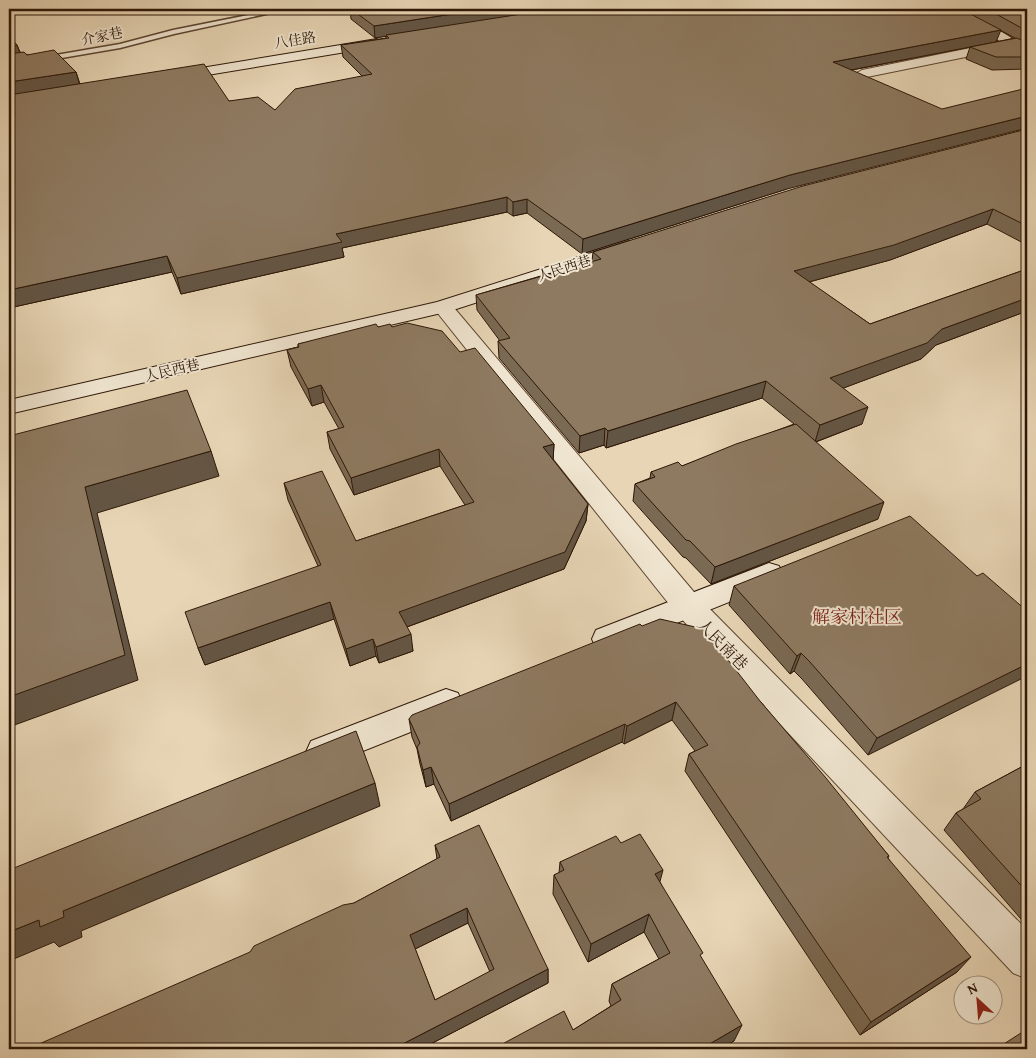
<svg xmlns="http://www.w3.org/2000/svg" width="1036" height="1058" viewBox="0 0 1036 1058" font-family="'Gentium Book Plus','Noto Serif SC',serif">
<rect width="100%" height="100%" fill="#e7d5b5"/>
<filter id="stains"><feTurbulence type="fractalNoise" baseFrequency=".004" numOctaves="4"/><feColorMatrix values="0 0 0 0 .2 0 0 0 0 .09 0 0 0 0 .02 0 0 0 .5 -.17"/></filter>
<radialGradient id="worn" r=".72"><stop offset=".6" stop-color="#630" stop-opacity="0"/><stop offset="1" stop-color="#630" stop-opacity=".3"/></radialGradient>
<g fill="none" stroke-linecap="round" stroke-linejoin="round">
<g stroke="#5c4632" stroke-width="3">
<polygon id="lane" points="278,9 289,9 174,34 120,48 9,67 9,63 120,44 173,30"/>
</g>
<g stroke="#5c4632" stroke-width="2">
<g id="street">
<polygon points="1005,41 1010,42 1011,45 1010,48 862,78 855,74 862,70"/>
<polygon points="443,301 450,303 699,598 1027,930 1027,979 1013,973 677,614 436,311 433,307 436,303"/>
</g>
</g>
<g stroke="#2d1707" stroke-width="2">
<g id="secondary">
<path d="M937,9C969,7 1000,32 1027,47V56L959,19L939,11Z"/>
<polygon points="377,39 383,43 382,46 171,81 164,77 171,73"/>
<polygon points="629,241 636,243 638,247 636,251 450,311 9,414 9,400 437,302"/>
<polygon points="769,563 779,566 783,574 779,582 607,651 596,648 592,639 596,630"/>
<polygon points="446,689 458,693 462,703 458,713 323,767 311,763 306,752 311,741"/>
</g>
</g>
<use href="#lane" fill="#efe4cf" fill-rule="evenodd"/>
<use href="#street" fill="#efe4cf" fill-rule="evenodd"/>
<use href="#secondary" fill="#efe4cf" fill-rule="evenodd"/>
</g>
<g fill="#7a6953" stroke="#2d1707" fill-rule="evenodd">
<polygon points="350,9 1027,9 1027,69 992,70 966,59 970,47 1015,38 1000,30 996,42 852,70 787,189 582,254 527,213 513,216 507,212 342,248 344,257 181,294 172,272 9,308 9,118 13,115 9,106 9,36 17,45 20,52 76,72 80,84 229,101 275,110 362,76 343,57 341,45 386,38 386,36 375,38 351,19"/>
<polygon points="1027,129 1027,245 987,224 890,260 809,282 870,324 1027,269 1027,311 936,345 921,359 843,388 862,424 816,442 878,519 711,584 686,558 683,557 633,501 635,484 650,478 651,472 682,466 794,424 762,398 606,448 604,445 579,453 499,358 498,341 500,341 477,310 476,295 592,261 593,252"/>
<polygon points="378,327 392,327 460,352 554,444 553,460 588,504 586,521 564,569 407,627 413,651 379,663 376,656 350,666 334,619 205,665 198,648 318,566 288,500 284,483 356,541 465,505 440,466 354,495 330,449 327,432 339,429 324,402 312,406 291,367 287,350 298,347 298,344"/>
<polygon points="977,576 868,755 802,679 794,671 790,674 729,605 734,586"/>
<polygon points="642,626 760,701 889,856 888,858 957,972 860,1035 685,771 689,754 695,751 672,720 624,744 622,742 451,821 434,784 426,787 420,764 417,749 412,737 409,719"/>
<polygon points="1027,764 1027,926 944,830 956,813 963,809 975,792"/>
<polygon points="621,843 660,882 734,1041 719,1049 493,1049 573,1030 611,1006 609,1001 612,984 659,959 644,932 588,962 553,894 554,875 559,873 560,862"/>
<path d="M435,845L548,969V983L421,1049L250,952L354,903L437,859ZM468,923L490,972L435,1000L415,949Z"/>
</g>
<g fill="#635544" stroke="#2d1707">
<polygon points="485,9 557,9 375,38 374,26"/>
<polygon points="1001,30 996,42 830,74 833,62"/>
<polygon points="17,45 22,59 9,62 9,47"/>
<polygon points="76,72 80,86 9,97 9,82"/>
<polygon points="1027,116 1027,128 787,189 582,254 583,239 790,175"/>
<polygon points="507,197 507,212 342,248 344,257 181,294 177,278 336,234"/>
<polygon points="527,199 527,213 513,216 513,202"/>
<polygon points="993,209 987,224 890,260 790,287 794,271"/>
<polygon points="167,256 172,272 9,308 9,290"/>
<polygon points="1027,298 1027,311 936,345 921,359 825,395 830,378 942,329"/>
<polygon points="766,381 762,398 606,448 608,431"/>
<polygon points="321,385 324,402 312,406 308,389"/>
<polygon points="868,407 862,424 815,442 820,425"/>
<polygon points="605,428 604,445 579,453 580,436"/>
<polygon points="554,444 553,461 543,447"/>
<polygon points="439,449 440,466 354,495 351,478"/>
<polygon points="211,451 219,476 97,513 138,680 9,727 9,697 85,487"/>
<polygon points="884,502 878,519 711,584 715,567"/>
<polygon points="588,504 586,521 564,569 401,629 399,612"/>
<polygon points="330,602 334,619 205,665 198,648"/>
<polygon points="411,634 413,651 379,663 376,647"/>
<polygon points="373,639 376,656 350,666 346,649"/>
<polygon points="801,653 794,671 790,674 797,656"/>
<polygon points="1027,664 1027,676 868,755 877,738"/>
<polygon points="676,702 672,720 624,744 627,726"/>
<polygon points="625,724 622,742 451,821 449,804"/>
<polygon points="431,767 434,784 426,787 423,770"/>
<polygon points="375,783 380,806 81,931 82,937 59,947 54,942 9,961 9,932 39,920 63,911"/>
<polygon points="663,870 658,889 655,874"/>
<polygon points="467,908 468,923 413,950 410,935"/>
<polygon points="649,914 644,932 588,962 591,944"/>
<polygon points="971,957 957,972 860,1035 871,1022"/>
<polygon points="548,969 548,983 421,1049 393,1049"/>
<polygon points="742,1025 734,1041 719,1049 701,1049"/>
<polygon points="644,1044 642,1049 635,1049"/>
</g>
<g fill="#8e7a61" stroke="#2d1707" fill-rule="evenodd">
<polygon points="351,9 485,9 374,26"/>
<polygon points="554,9 961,9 1001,30 833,62 942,109 1027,88 1027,116 790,175 583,239 527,199 513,202 507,197 336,234 342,242 177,278 167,256 9,290 9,118 15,114 9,103 9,95 204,64 229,101 258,97 275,110 295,89 372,74 341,45 389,38 386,35"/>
<polygon points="987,9 1027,9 1027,31"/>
<polygon points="9,36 17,45 9,47"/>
<polygon points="1017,38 1027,43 1027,57 996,57 970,47"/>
<polygon points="54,50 76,72 9,82 9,54 24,52 27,55"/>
<polygon points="1027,129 1027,226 993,209 894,245 794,271 870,324 1027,269 1027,298 942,329 927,343 830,378 868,407 820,425 766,381 608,431 605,428 580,436 498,341 510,338 476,295 601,259 593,252 803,186"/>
<polygon points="407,323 442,331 460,352 475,348 554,444 543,447 588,504 565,552 399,612 411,634 376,647 373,639 346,649 330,602 198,648 185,612 321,565 284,483 322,471 356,541 474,502 439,449 351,478 327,432 344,427 321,385 308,389 287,350 299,347 298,344 376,324 378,327 390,324 392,327"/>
<polygon points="187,390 211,451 85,487 125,655 9,697 9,510 13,509 9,477 9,436"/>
<polygon points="796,424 884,502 715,567 690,541 686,540 635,484 655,477 651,472 678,462 682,466 736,444"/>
<polygon points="910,516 977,576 983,573 1027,611 1027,664 877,738 809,661 801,653 797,656 734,586"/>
<polygon points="660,619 704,629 760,701 826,778 889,856 887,857 971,957 871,1022 689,754 708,745 676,702 627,726 625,724 449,804 431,767 423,770 417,747 420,743 409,719 412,715 640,624 642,626"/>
<polygon points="356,731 375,783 63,911 64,917 40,927 39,920 9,932 9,870"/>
<polygon points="1027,764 1027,892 956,813 981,799 975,792"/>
<path d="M479,825L548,969L393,1049H39V1044L250,952L254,946L343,905L354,903L440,857L435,845ZM467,908L494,969L435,1000L410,935Z"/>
<polygon points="640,834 663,870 655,874 703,953 700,955 742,1025 701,1049 647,1049 644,1044 635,1049 493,1049 564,1011 573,1030 621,1000 612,984 670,953 649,914 591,944 554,875 564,870 560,862 616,836 621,843"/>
<polygon points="1021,1033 1027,1041 1027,1049 996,1049"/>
</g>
<g text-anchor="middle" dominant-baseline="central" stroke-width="4" stroke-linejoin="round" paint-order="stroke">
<g font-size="14" fill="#2d1707" stroke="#efe4cf">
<text transform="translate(102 36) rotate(-11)">介家巷</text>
<text transform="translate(295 40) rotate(-9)">八佳路</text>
<text transform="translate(564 268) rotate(-18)">人民西巷</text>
<text transform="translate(172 370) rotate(-13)">人民西巷</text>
</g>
<g font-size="16" fill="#2d1707" stroke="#efe4cf">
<text transform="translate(723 644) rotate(46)">人民南巷</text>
</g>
<g font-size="18" fill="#7a1f14" stroke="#efe4cf">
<text x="857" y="616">解家村社区</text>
</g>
</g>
<rect width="1036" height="1058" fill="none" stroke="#e7d5b5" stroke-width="30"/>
<rect x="10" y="10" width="1016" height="1038" fill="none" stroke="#2d1707" stroke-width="2.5"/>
<rect x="15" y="15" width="1006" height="1028" fill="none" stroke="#2d1707"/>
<g transform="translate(978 1000) rotate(334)"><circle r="24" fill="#efe4cf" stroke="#a1927f"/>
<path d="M0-4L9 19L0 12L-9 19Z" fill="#8f2418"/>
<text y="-8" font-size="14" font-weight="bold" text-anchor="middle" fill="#2d1707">N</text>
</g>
<rect width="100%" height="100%" filter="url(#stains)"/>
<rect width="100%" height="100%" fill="url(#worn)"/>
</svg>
